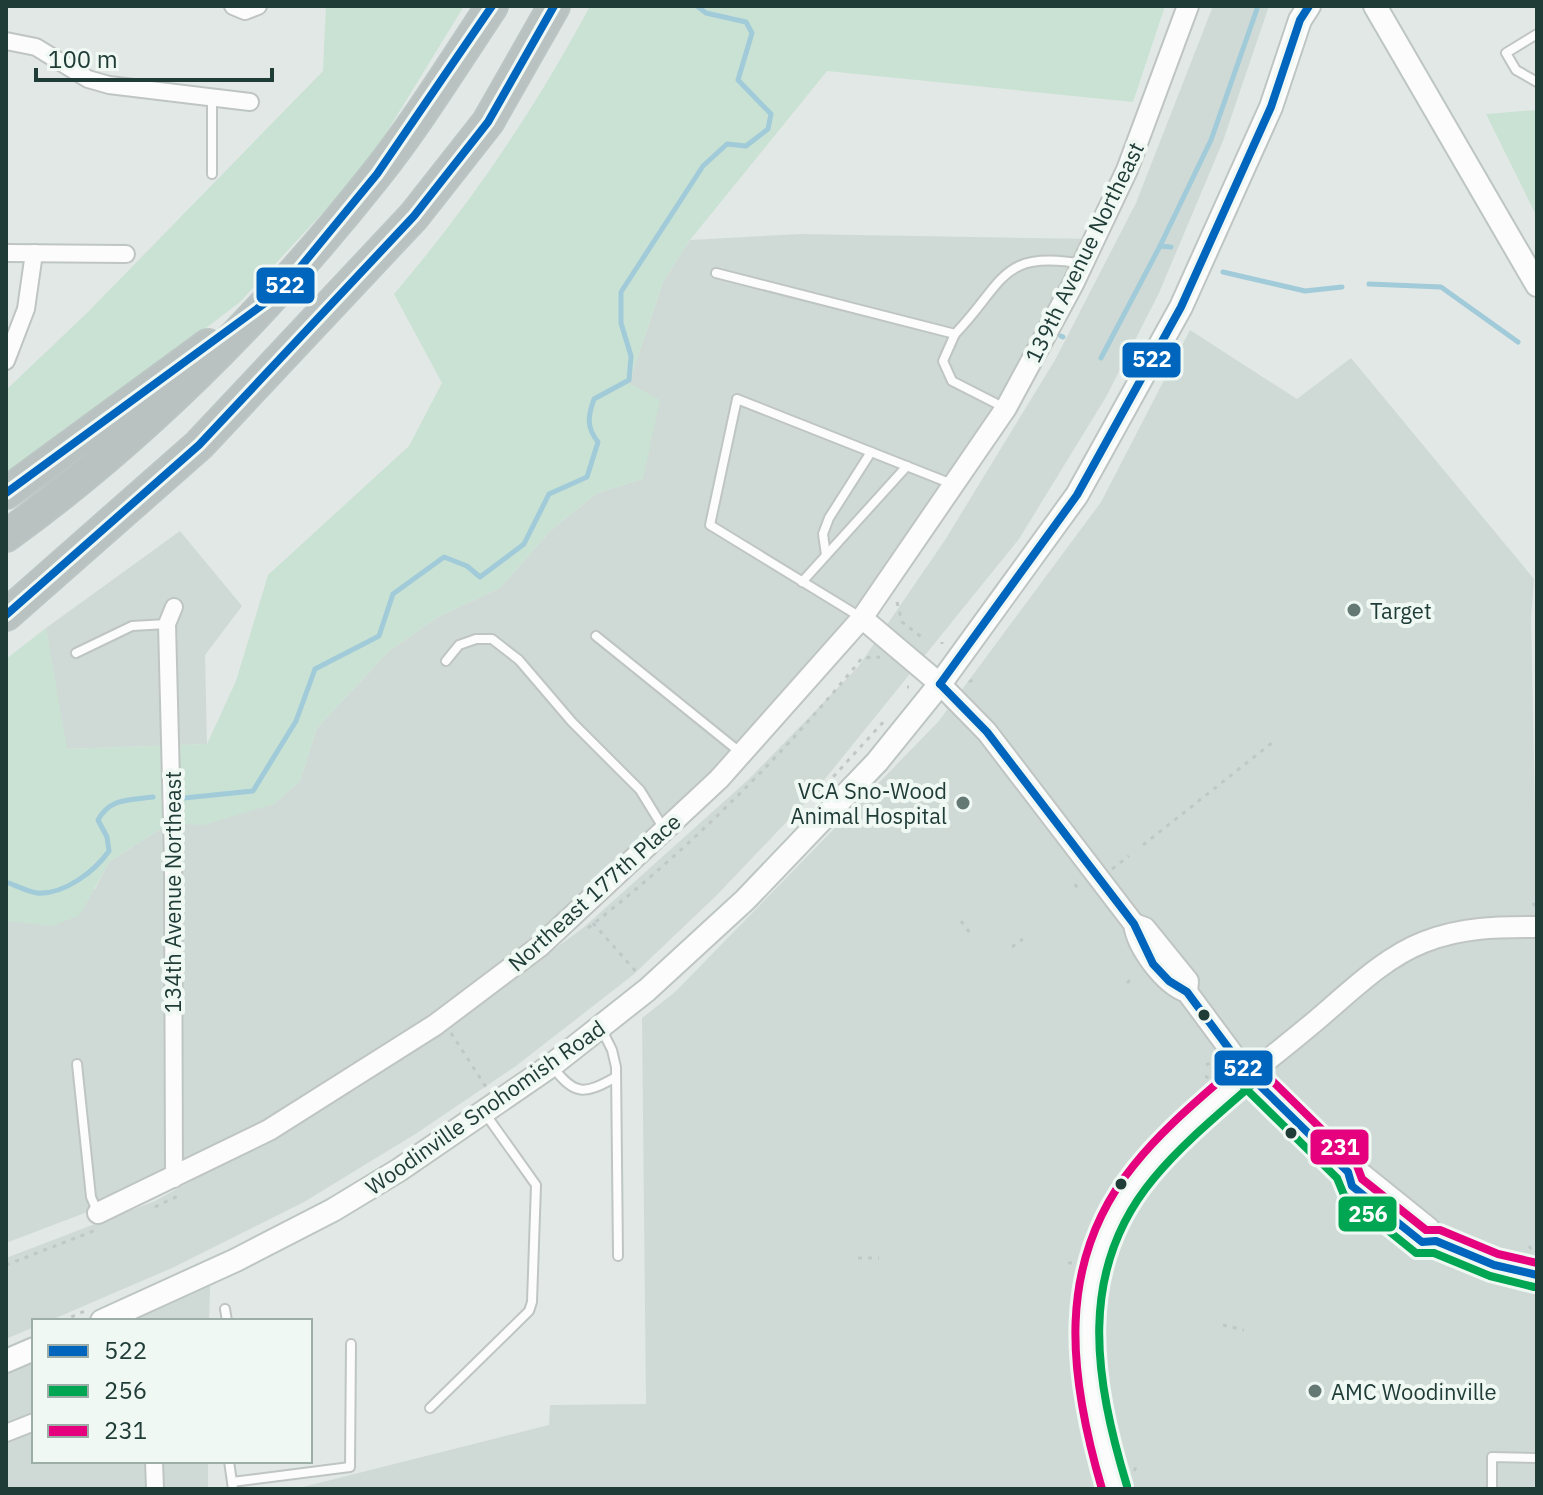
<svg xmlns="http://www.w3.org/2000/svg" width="1543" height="1495" viewBox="0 0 1543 1495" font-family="'IBM Plex Sans',sans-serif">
<rect width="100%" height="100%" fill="#e2e8e6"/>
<g fill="#cfdad6">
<polygon points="1213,6 1269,6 1223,141 1159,293 1106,397 1019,539 812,795 717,895 633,975 516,1066 417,1133 304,1202 172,1268 49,1321 34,1321 34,1327 6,1339 6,1258 155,1201 357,1089 455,1022 583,928 749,779 858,667 945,540 1055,360 1136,203"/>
<polygon points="801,234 1096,239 1073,284 862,618 719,779 540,946 174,1179 6,1243 6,921 95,889 109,862 170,823 187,824 274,804 300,781 317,728 389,651 438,617 500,588 550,531 597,493 643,479 629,383 663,282 690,240"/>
<polygon points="1190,330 1297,399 1351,358 1534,579 1531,618 1537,904 1537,1489 295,1489 549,1425 550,1405 646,1404 642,1018 675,992 938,722 1101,502"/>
<polygon points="180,531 242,606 205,655 207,744 66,749 46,628"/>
<polygon points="211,1264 209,1321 81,1321 188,1275"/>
<polygon points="34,1341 34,1461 208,1461 208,1489 6,1489 6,1353"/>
</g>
<g fill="#cae2d4">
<polygon points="326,6 464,6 366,166 240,302 146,374 6,472 6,390 87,313 323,71"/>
<path d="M590,6H1165L1133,102L827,71L690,240L663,282L629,383L660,400L643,479L597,493L550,531L500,588L438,617L389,651L317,728L300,781L274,804L204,825L170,823L109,862L80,915L53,926L6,921V659L46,628L67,749L207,744L236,681L268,575L409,446L442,383L394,294C470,205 535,109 590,6Z"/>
<polygon points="1537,110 1537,217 1486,114"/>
</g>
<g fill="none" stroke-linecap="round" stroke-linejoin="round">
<g stroke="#a1cbd9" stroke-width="5">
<polyline points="1160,246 1211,140 1258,6"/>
<polyline points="1223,272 1305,291 1342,287"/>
<polyline points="1369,284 1441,287 1518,342"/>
<polyline points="1061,336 1063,337"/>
<polyline points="1101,358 1160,246 1171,247"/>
<path d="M184,798L253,791L296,721L315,669L379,636L393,594L444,557L467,566L480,577L524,544L549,494L587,477L598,442C586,427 588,416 594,399L629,380L631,356L621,323V292L703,166L727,144L746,146L768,129L771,114L738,80L752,33L746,22L706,13L697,6"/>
<path d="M6,882C15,885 28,892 37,893C64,895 95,871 109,851L107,837L98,820C110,798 129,800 153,797"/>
</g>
<g stroke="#bfc5c3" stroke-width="12">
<g id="service">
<polyline points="1537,34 1506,53 1516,70 1537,82"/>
<polyline points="212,98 212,174"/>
<path d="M716,273L955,334C1005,282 1000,249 1083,264"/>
<polyline points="955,334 943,361 952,381 1005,408"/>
<polyline points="826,555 823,534 829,518 871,452"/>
<polyline points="802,582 907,466"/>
<polyline points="862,618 710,525 737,399 952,484"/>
<polyline points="596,636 741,753"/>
<polyline points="76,653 132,626 167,624"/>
<polyline points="446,661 459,645 476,639 492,639 519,660 572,722 640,790 664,829"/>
<polyline points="601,1028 612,1050 616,1067 618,1256"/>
<polyline points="77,1064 91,1197 98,1213"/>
<path d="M552,1066C575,1096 584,1095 616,1077"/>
<polyline points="225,1309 227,1321"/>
<polyline points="430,1408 529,1311 532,1302 536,1185 484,1112"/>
<polyline points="229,1461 233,1489"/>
<polyline points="232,1482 350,1467 351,1344"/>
<polyline points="1492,1489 1492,1457 1537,1458"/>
</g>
</g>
<g stroke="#bfc5c3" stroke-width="20">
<g id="minor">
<polyline points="233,6 245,11 258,6"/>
<polyline points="6,41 36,47 88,79 109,85 250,102"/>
<polyline points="6,253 126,254"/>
<polyline points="6,361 26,309 34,253"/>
<polyline points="174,607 167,624 173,859 174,1179"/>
<polyline points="6,1433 34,1422"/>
<polyline points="154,1461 155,1489"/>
</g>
</g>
<g stroke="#bfc5c3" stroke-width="24">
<g id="tertiary">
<path d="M862,618L940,684L987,732L1134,924C1137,947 1164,984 1187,992L1247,1073L1348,1172C1358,1203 1397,1223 1422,1242L1436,1241"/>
<polyline points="1134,924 1145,928 1188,981 1187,992"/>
<polyline points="1348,1172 1362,1174 1429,1228 1436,1241 1494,1265 1537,1275"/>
<polyline points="98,1213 269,1130 435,1025 540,946 719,779 862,618 1006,408 1073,284 1127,170 1188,6"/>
<path d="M1115,1489C1096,1425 1071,1355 1089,1287C1125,1156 1210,1109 1307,1028C1343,999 1380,959 1424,942C1462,927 1497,927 1537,927"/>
</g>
</g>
<g stroke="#bec6c3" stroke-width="26">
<g id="secondary">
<polyline points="1375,6 1537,285"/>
<polyline points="102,1321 236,1260 333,1210 399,1170 552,1065 647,990 745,900 877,762 940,684 1077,495 1181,307 1271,107 1300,20 1309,6"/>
<polyline points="6,1361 34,1349"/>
</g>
</g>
<g stroke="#bbc5c3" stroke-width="34">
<g id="motorway">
<polyline points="6,493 208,345"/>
<path d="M6,536C147,434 267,312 375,176C417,123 454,63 492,6"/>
<polyline points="6,615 199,445 414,216 488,122 554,6"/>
</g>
</g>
<g stroke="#bfc8c7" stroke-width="3" stroke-dasharray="4 6" stroke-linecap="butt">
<polyline points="897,602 902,622 924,639"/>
<polyline points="942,642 942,644"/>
<polyline points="969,682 974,679"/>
<polyline points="907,687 909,687"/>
<polyline points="813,799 886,719"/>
<polyline points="1143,845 1273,742"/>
<polyline points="1112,869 1129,856"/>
<polyline points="1075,884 1078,889"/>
<polyline points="1533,903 1535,906"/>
<polyline points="961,921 970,933"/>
<polyline points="593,923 638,974"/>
<path d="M588,928C686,852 784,755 862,658L880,657"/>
<polyline points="1012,947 1023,939"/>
<polyline points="1127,983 1130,980"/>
<polyline points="451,1033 486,1087"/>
<polyline points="1206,1065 1212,1062"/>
<polyline points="1205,1076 1213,1080"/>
<polyline points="155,1207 180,1195"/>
<polyline points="1529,1246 1533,1251"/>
<polyline points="858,1258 879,1258"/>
<polyline points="1068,1263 1072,1263"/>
<polyline points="6,1265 96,1230"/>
<polyline points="1536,1303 1537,1303"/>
<polyline points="62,1321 87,1310"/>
<polyline points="1223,1325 1244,1330"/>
<polyline points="1134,1471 1136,1467"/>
</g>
<use href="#service" stroke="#fbfcfb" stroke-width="8"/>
<use href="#minor" stroke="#fbfcfb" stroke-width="16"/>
<use href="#tertiary" stroke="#fbfcfb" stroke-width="20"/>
<use href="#secondary" stroke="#fbfcfb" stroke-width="22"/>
<use href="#motorway" stroke="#b9c2c1" stroke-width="30"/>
<g stroke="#f0f8f4" stroke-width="14">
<g id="bus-1">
<polyline points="6,493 280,292 377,174 492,6"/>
<polyline points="6,615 199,445 414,216 488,122 554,6"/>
<polyline points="940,684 987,732 1134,924 1153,964 1169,981 1187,992 1247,1073 1348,1172 1352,1186 1422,1242 1436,1241 1494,1265 1537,1275"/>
<polyline points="940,684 1077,495 1181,307 1271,107 1300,20 1309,6"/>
</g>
</g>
<g stroke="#f0f8f4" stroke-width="14">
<g id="bus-2">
<polyline points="1239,1082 1337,1178 1344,1195 1416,1253 1434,1253 1490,1276 1534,1287"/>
<path d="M1127,1486C1095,1380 1076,1271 1154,1178C1183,1143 1220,1113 1255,1082"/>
</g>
</g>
<g stroke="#f0f8f4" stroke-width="14">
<g id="bus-3">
<polyline points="1255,1064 1356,1163 1362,1179 1426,1230 1440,1230 1498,1254 1537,1263"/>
<path d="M1102,1489C1069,1377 1054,1263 1134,1165C1164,1127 1203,1096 1239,1064"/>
</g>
</g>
<use href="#bus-1" stroke="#0065bd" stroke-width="8"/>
<use href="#bus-2" stroke="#00a651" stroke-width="8"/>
<use href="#bus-3" stroke="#e5007d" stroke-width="8"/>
</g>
<g fill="#647874" stroke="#f0f8f4" stroke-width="3">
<circle cx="1354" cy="610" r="8"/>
<circle cx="963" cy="803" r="8"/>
<circle cx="1315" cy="1391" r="8"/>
</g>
<g fill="#203c37" stroke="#f0f8f4" stroke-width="3">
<circle cx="1204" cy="1015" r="7"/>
<circle cx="1291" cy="1133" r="7"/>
<circle cx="1121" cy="1184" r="7"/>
</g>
<g text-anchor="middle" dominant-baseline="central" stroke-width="8" stroke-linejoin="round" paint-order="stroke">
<g font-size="22" fill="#203c37" stroke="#f0f8f4">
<text transform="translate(1084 252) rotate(-64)">139th Avenue Northeast</text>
<text transform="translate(172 892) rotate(-90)">134th Avenue Northeast</text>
<text transform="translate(594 892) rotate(-42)">Northeast 177th Place</text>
<text transform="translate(485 1107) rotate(-35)">Woodinville Snohomish Road</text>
</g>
<g font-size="22" fill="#203c37" stroke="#f0f8f4" text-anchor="start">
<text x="1370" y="610">Target</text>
<text x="947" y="790" text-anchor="end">VCA Sno-Wood<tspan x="947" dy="25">Animal Hospital</tspan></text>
<text x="1331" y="1391">AMC Woodinville</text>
</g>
</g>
<g stroke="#f0f8f4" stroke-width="3">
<rect x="255" y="266" width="61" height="39" rx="8" fill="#0065bd"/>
<rect x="1121" y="341" width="61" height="38" rx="8" fill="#0065bd"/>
<rect x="1213" y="1049" width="61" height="38" rx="8" fill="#0065bd"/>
<rect x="1309" y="1128" width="61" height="38" rx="8" fill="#e5007d"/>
<rect x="1337" y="1195" width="61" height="38" rx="8" fill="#00a651"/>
</g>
<g font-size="22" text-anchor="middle" font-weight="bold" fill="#fff">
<text x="285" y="293">522</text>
<text x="1152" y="367">522</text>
<text x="1243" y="1076">522</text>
<text x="1340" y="1155">231</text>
<text x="1368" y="1222">256</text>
</g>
<rect width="1543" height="1495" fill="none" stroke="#203c37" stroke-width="16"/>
<rect x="32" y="1319" width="280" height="144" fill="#f0f8f4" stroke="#9dada8" stroke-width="2"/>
<rect x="48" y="1345" width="40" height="12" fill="#0065bd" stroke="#9dada8" stroke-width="2"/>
<text x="104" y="1359" font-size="24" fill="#203c37">522</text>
<rect x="48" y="1385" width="40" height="12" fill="#00a651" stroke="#9dada8" stroke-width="2"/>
<text x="104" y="1399" font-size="24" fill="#203c37">256</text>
<rect x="48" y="1425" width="40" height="12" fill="#e5007d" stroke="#9dada8" stroke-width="2"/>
<text x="104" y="1439" font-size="24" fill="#203c37">231</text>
<path d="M36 68v12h236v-12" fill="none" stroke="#203c37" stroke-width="4"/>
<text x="48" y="68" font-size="24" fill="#203c37" stroke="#f0f8f4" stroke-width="6" paint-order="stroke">100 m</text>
</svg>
